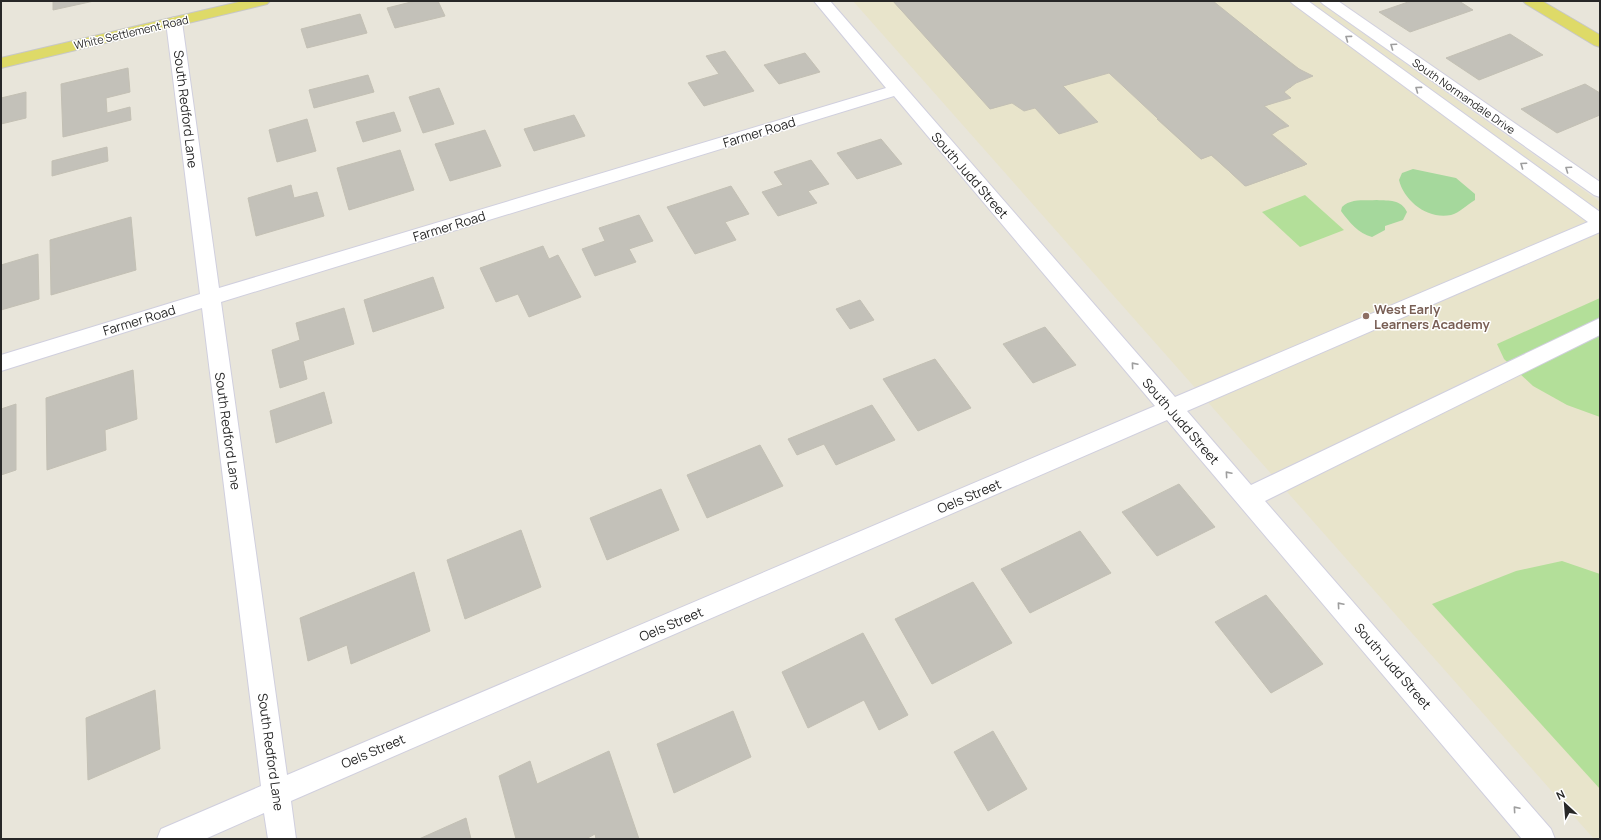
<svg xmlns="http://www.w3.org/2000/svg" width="1601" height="840" viewBox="0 0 1601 840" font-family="Manrope,sans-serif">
<rect width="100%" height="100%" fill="#e8e5da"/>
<polygon fill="#e8e4cb" points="853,1 1318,1 1600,202 1600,839 1594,839"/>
<g fill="#a5d89c">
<path d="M1413,169L1456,178L1475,194V200C1468,204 1459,213 1451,215C1428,220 1404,201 1399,180L1402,173Z"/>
<path d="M1377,200C1389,201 1401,199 1407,212L1403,220L1385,226V230L1372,237C1358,233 1350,223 1341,211L1342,207C1351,198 1365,201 1377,200Z"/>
</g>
<g fill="#b3df99">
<polygon points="1305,195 1344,230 1300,247 1262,212"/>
<polygon points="1600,298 1600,417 1567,405 1533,386 1504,359 1497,344"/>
<polygon points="1562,561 1600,574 1600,789 1432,604 1516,571"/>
</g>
<g fill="#c3c1b9" stroke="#c3c0b4">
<polygon points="53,1 94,1 53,10"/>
<polygon points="415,1 438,1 445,16 395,28 387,8"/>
<polygon points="893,1 965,1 1006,41 1092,15 1084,8 1070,12 1057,1 1211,1 1303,72 1282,80 1291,87 1281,90 1289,97 1264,106 1289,126 1270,133 1307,164 1246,186 1211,155 1201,159 1157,119 1161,117 1110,71 993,108"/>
<polygon points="893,1 1213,1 1295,67 1313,76 1296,83 1284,92 1291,98 1264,106 1286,125 1271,135 1305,165 1245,186 1212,155 1201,159 1109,73 1063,86 1098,122 1059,134 1035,108 1024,111 1012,103 990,109"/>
<polygon points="1411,1 1459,1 1473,10 1410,32 1379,12"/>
<polygon points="360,14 367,33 307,48 301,29"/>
<polygon points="1510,34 1543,55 1479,80 1446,58"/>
<polygon points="725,51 754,91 704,106 688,83 719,74 706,56"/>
<polygon points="805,53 820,72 779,84 764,65"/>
<polygon points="128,68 130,92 106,98 107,113 130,107 131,120 63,137 61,84"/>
<polygon points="368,75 374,92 314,108 309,90"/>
<polygon points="1585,84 1600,93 1600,115 1557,133 1521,109"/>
<polygon points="439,88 454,124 423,133 409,97"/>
<polygon points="26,92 26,118 1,124 1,98"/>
<polygon points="394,112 401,131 363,142 356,122"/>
<polygon points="574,115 585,136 534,151 524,129"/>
<polygon points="307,119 316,151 277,162 269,130"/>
<polygon points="485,130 501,166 450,181 435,144"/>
<polygon points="881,139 902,164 857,179 837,153"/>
<polygon points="107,147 108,161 52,176 52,161"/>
<polygon points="400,150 414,190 349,210 337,168"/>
<polygon points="811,160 829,184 808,191 817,203 778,216 762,192 783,185 774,172"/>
<polygon points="291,185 294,198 317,192 324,216 256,236 248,198"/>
<polygon points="731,186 749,214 725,222 736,240 695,254 667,207"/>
<polygon points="639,215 653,241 629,249 636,262 595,276 582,249 605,241 599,228"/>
<polygon points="131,217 136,270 51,295 50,240"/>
<polygon points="543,246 549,259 558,255 581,297 529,317 518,294 496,302 480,268"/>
<polygon points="38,254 39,299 1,310 1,265"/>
<polygon points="433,277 444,308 373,332 364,300"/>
<polygon points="860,300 874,320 850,329 836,309"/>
<polygon points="344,308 354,344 303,361 307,379 280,388 272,350 300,340 296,323"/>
<polygon points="1045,327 1076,365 1033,383 1003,344"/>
<polygon points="935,359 971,408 918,431 883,379"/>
<polygon points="133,370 137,419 105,430 106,450 47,470 46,398"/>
<polygon points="324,392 332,423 276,443 270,411"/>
<polygon points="16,404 16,470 1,475 1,409"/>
<polygon points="872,405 895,440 836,465 824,444 797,455 788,439"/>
<polygon points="760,445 783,486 707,518 687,475"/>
<polygon points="1179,484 1215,527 1157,556 1122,512"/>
<polygon points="661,489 679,530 607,560 590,518"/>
<polygon points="521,530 541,587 465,619 447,560"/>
<polygon points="1080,531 1111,573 1030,613 1001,569"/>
<polygon points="414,572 430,631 351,664 347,645 308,661 300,618"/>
<polygon points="973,582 1012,643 932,684 895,619"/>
<polygon points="1266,595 1323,664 1271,693 1215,622"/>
<polygon points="863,633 908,715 879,730 864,700 808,728 782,672"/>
<polygon points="155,690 160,749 88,780 86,718"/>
<polygon points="733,711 751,757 674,793 657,744"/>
<polygon points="993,731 1027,789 988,811 954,752"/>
<polygon points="609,751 639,839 596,839 595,834 586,839 516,839 499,776 530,761 537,784"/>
<polygon points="466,818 471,839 419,839"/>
</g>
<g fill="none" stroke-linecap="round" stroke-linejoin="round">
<g stroke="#d0cfde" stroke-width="2">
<g id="minor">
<path d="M814,1H830L1175,397L1588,222L1293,4L1290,1H1308L1600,212V232L1187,411L1251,485L1600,318V335L1265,501L1551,829L1555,839H1522L1167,420L291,801L296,839H268L264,813L205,839H157L161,829L261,786L202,308L1,371V355L200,294L166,22L169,19L174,17L179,19L182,22L219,288L886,88ZM894,96L1155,406L287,775L221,302Z"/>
<polygon points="1320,1 1338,1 1600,182 1600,197 1594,195 1323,4"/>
</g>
</g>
<g stroke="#c7c7c7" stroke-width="2">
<g id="major">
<polygon points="243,1 270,1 267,4 1,68 1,58"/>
<polygon points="1523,1 1542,1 1600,35 1600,47 1594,45 1526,4"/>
</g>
</g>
<use href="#minor" fill="#fff" fill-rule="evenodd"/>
<use href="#major" fill="#deda68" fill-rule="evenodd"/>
</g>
<defs><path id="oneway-chevron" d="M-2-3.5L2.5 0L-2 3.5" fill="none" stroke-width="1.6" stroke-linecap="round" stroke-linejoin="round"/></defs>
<g stroke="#9e9e9e">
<use href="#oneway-chevron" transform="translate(1348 38) rotate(-144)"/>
<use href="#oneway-chevron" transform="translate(1393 46) rotate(-145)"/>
<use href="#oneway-chevron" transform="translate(1418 89) rotate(-144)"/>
<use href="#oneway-chevron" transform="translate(1523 165) rotate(-145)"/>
<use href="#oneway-chevron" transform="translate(1568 169) rotate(-145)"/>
<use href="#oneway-chevron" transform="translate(1134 365) rotate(-131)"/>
<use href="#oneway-chevron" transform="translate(1228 474) rotate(-131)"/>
<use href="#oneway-chevron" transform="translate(1340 605) rotate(-131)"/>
<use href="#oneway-chevron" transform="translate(1516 809) rotate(-131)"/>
</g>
<circle fill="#8d6e63" stroke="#fff" stroke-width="1.5" cx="1366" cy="316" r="4"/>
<g text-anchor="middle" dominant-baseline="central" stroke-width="3" stroke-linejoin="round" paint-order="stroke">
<g font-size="11" fill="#272727" stroke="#fff">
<text transform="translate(131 32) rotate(-13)">White Settlement Road</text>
<text transform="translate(1464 96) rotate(35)">South Normandale Drive</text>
</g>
<g font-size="13" fill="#272727" stroke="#fff">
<text transform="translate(186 109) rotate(83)">South Redford Lane</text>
<text transform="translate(759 132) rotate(-17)">Farmer Road</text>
<text transform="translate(970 175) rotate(49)">South Judd Street</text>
<text transform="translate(449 226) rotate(-17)">Farmer Road</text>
<text transform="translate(139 320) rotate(-17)">Farmer Road</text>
<text transform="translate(1181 421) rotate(49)">South Judd Street</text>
<text transform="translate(228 431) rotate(82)">South Redford Lane</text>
<text transform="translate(969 496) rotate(-23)">Oels Street</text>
<text transform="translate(671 624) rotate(-23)">Oels Street</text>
<text transform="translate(1393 666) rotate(49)">South Judd Street</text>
<text transform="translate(373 751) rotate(-23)">Oels Street</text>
<text transform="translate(271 752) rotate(82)">South Redford Lane</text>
</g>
<g font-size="13" font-weight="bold" fill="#785e54" stroke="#fff" text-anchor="start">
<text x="1374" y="309">West Early<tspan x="1374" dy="15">Learners Academy</tspan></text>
</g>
</g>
<rect width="1601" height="840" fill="none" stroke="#272727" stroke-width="4"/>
<g transform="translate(1565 804) rotate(334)" stroke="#ffffff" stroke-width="3" paint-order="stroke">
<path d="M0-3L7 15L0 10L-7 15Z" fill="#272727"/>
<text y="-6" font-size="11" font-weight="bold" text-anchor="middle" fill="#272727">N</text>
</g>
</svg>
